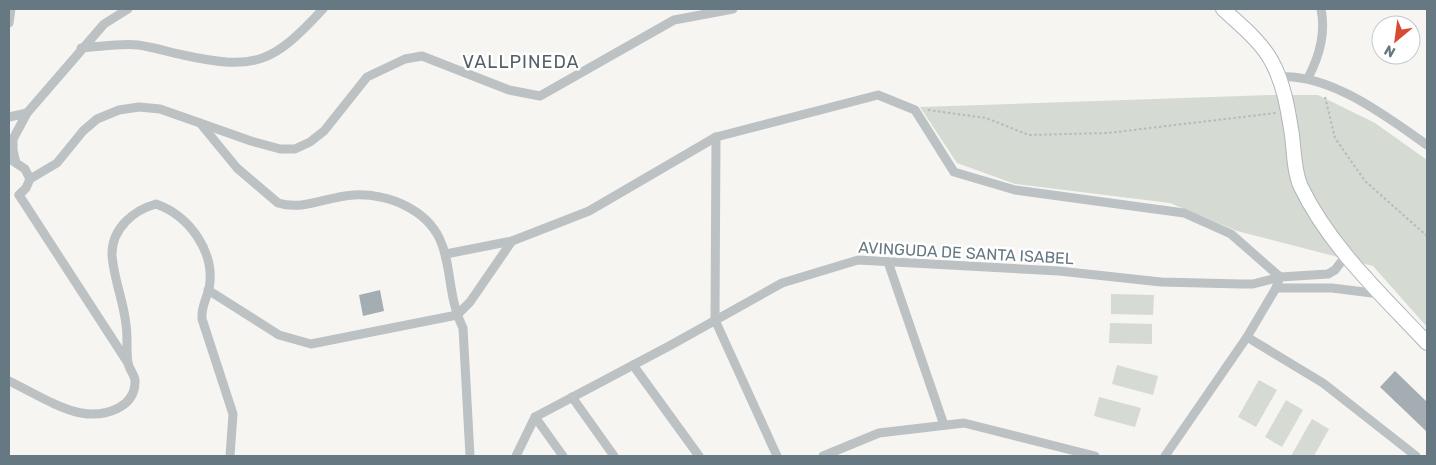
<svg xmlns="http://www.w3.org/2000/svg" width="1436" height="465" viewBox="0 0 1436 465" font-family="Rubik,sans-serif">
<rect width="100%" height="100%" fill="#f6f5f2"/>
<g fill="#d5dad2">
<polygon points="1270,95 1318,95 1375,123 1427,160 1427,327 1373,266 1237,231 1170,203 1015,184 957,163 920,107"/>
<polygon points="1111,294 1154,295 1153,315 1111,314"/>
<polygon points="1110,323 1152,324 1152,344 1109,343"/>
<polygon points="1117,365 1158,376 1153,395 1112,384"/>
<polygon points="1259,380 1277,390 1256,427 1238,417"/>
<polygon points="1099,397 1141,408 1135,427 1094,416"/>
<polygon points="1286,400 1303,410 1282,447 1265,437"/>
<polygon points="1312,419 1329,429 1314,456 1291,456"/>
</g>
<g fill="#a4adb2">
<polygon points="380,290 384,311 363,316 359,295"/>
<polygon points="1395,371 1427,402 1427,432 1380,387"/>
</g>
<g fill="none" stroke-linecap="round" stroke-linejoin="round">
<g stroke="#afb5b9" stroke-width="16">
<path id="secondary" d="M1223,9C1239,24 1261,41 1272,62C1284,84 1288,110 1292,135C1294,151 1294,172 1301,187C1330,247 1382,295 1427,343"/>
</g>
<g stroke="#b7babc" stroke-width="2" stroke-dasharray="2.5 2.5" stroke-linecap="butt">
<polyline points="1325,97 1335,138 1365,181 1427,236"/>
<polyline points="928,110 986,118 1029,135 1108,133 1276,113"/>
</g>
<g stroke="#bcc1c4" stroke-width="9">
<polyline points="9,23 11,9"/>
<path d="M81,48C100,47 120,43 138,45C153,47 169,52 183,55C256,71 273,63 323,9"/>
<path d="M1279,77C1330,73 1387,117 1427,145"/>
<path d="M1308,78C1319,57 1326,33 1321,9"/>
<polyline points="9,117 27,113"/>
<polyline points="200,123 251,141 280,149 295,149 310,142 324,131 367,77 405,59 422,56 509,90 540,96 674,20 733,9"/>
<polyline points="716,137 715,320 777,456"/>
<polyline points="13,161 25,169 30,179 26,188 19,195"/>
<polyline points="16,163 13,150 13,139 27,113 104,24 128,9"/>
<path d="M30,179L57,163L83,131L97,119L119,110L139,107L160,109L200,123L237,168L278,203C304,211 328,196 354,195C371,194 391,198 406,206C461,234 440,282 463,328L470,456"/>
<polyline points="19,195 128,363"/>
<polyline points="446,254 512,241 589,211 716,137 878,95 915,110 954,172 1015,190 1184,213 1231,234 1280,277"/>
<polyline points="888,262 944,425"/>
<polyline points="1276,288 1332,288 1380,294"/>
<polyline points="208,290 279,335 311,344 457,315"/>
<polyline points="457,315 470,302 512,241"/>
<polyline points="1247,337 1323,383 1416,456"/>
<polyline points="633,365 699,456"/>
<path d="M9,381C30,391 59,409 81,413C103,417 136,409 135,380C134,374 129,369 128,363C126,351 128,337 126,325C124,302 113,277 112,254C112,228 134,210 156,204C190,216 216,253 209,289C206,300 201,307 202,319L233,414L230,456"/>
<polyline points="572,397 614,456"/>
<polyline points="535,417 563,456"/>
<polyline points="516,456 535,417 671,345 782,283 858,260 1059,271 1161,282 1241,284 1253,284 1280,277 1328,274 1335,270 1347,254"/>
<polyline points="823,456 879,433 964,423 1095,456"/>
<polyline points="1165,456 1247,337 1276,288 1280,277"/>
</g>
<use href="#secondary" stroke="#fff" stroke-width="14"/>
</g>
<g text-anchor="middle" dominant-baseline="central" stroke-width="5" stroke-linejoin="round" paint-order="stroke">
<g font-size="16" fill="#667882" stroke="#fff">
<text transform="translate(966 253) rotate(3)">AVINGUDA DE SANTA ISABEL</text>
</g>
<g font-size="18" letter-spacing="1" fill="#546067" stroke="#fff">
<text x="521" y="62">VALLPINEDA</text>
</g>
</g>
<rect width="1436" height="465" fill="none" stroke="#667882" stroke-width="20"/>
<g transform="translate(1396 40) rotate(209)"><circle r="24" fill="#ffffff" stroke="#c2c9cd"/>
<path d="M0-4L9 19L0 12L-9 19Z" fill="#d84b30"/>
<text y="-8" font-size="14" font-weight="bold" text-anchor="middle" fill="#667882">N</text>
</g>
</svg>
